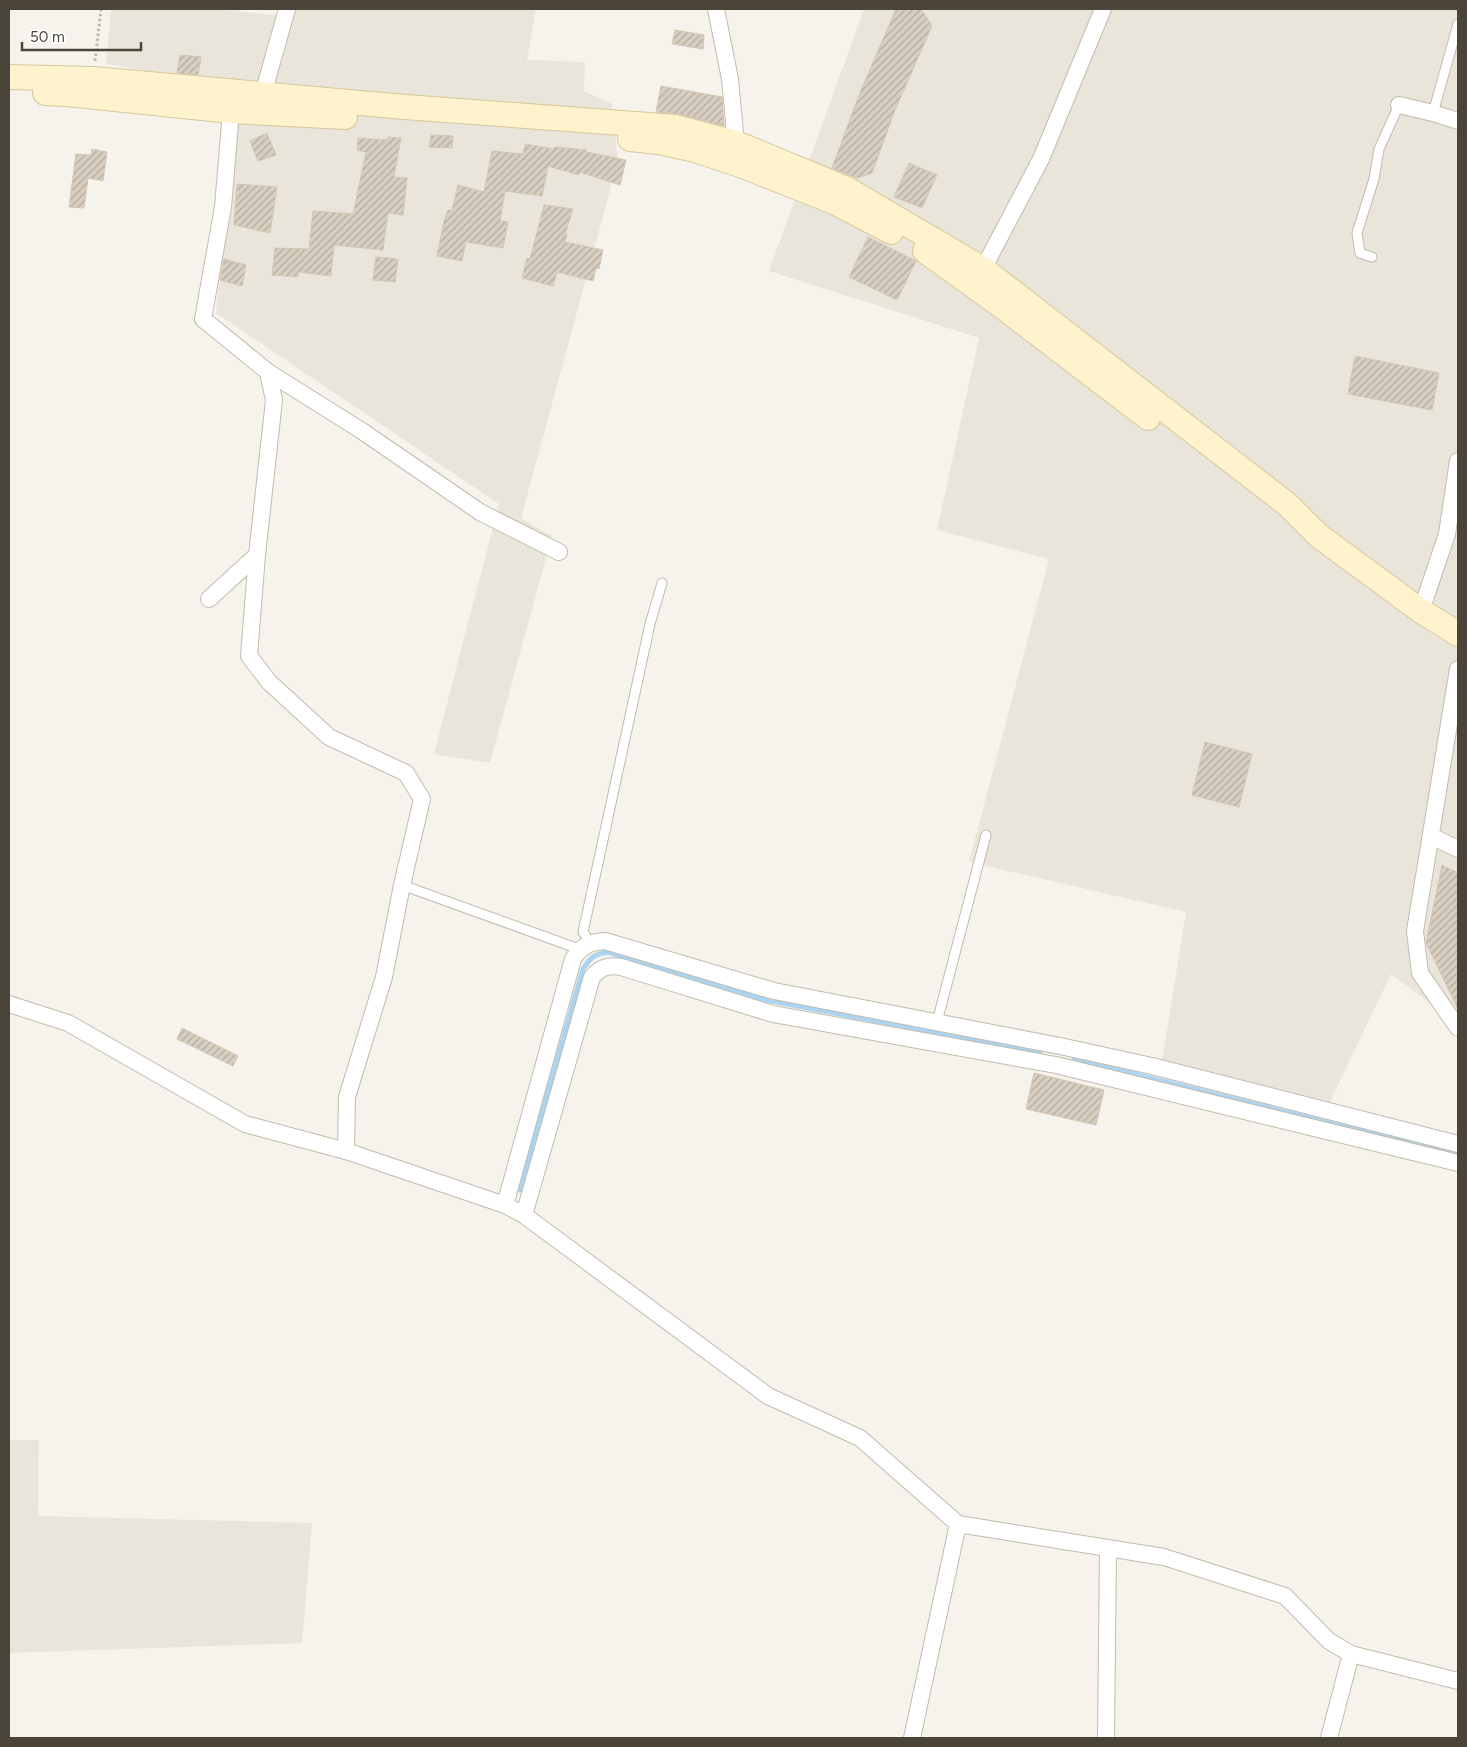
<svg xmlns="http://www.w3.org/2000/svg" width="1467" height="1747" viewBox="0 0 1467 1747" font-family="Figtree,sans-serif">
<defs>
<pattern id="building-hatch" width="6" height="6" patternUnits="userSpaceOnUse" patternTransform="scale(1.25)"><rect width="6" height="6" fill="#d8cfc1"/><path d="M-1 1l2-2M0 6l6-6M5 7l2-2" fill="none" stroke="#b1aa9e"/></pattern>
</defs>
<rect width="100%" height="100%" fill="#f6f3ec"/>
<g fill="#eae5da">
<polygon points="111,9 221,9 272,15 300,9 536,9 527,60 585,62 584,91 612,104 618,161 521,518 552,536 490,763 434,754 499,504 216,313 233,119 221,79 166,74 106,64"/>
<polygon points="864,9 1458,9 1458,1024 1391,974 1329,1104 1162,1062 1186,912 969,862 1049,559 937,530 979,338 769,271"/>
<polygon points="9,1440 39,1440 38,1516 312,1523 302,1643 9,1653"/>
</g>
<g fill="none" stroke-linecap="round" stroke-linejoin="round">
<g stroke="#a9d4f2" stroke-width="5">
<polyline points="1074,1059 1458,1155"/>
<path d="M520,1190L583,969C590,958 594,954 608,952L766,1000L1040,1052"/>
</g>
</g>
<g fill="url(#building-hatch)" stroke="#d3c7b4">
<polygon points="896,9 921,9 932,26 895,110 872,173 857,178 832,168 859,95"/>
<polygon points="675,30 704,35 703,49 672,44"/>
<polygon points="180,55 201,57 198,75 177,73"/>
<polygon points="661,86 722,97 724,126 679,114 656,112"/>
<polygon points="267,133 276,155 258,161 250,141"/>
<polygon points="431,135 453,136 452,148 429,147"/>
<polygon points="388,137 401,138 394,177 407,178 403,215 388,213 383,250 334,245 331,276 298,272 298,277 272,275 275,248 309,249 313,211 353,214 366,152 357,150 358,138 387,140"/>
<polygon points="525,144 554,149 555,147 586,150 586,152 626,160 620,185 580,172 579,175 548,166 542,196 505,191 500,221 508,222 503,248 466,242 462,261 437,256 444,221 448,210 452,210 458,185 484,192 492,151 523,154"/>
<polygon points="92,149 107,152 103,181 88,178 84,208 69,207 76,154 91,155"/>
<polygon points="909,163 937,175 922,208 894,197"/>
<polygon points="237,184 277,187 270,233 234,225"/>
<polygon points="544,205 573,209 565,234 567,234 565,242 603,250 599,269 596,268 593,281 557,272 553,286 522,278 527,258 530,259"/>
<polygon points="868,237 916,261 897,300 849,277"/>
<polygon points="376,257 398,259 395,282 373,280"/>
<polygon points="224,259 246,265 242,286 220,280"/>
<polygon points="1355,356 1439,373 1432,410 1348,394"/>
<polygon points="1205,742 1252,754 1239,807 1192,795"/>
<polygon points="1442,865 1458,873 1458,1009 1426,943"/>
<polygon points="182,1028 238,1056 233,1066 177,1039"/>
<polygon points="1034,1073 1104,1090 1096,1125 1026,1109"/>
</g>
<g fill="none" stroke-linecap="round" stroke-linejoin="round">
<g stroke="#c2bbae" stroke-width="11">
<g id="service">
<polyline points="1433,113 1458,24"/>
<polyline points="1372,257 1360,253 1357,233 1374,179 1379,149 1399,105"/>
<polyline points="402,885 579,949"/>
<polyline points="590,942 583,932 650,624 662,583"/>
<polyline points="937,1022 986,835"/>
</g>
</g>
<g stroke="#c2bbae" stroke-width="18">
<g id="minor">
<polyline points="716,9 730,79 736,143"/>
<polyline points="263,94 287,9"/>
<polyline points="1399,105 1433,113 1458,121"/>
<polyline points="231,111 223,207 203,319 268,372 362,431 480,512 559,552"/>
<polyline points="983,269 1041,159 1103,9"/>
<polyline points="257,555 249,656 269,682 329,737 406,773 422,799 402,885 384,977 347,1097 346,1151"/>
<polyline points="209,599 257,555 274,400 268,372"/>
<polyline points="1421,611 1447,534 1458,461"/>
<polyline points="1458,669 1415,931 1420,973 1458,1028"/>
<polyline points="1431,836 1458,849"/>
<polyline points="9,1004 68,1023 245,1124 346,1151 505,1205 524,1215 768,1396 860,1438 958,1524 912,1738"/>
<path d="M505,1205L573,959C582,945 590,942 605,941L774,991L1060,1046L1152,1066L1458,1144"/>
<path d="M524,1215L592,977C601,967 608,965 621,967L773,1014L1056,1065L1458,1163"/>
<polyline points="958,1524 1164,1557 1285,1596 1329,1641 1351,1654 1458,1681"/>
<polyline points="1106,1738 1108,1548"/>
<polyline points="1329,1738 1351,1654"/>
</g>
</g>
<g stroke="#d6c79b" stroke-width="26">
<g id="secondary">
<polyline points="9,77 93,79 405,107 676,127 736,143 847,189 983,269 1288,505 1319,536 1421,611 1458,634"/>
<polyline points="45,93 67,94 231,111 345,117"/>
<polyline points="630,139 659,142 695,150 743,166 834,202 891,232"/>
<polyline points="925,251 1004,308 1148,418"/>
</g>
</g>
<polyline stroke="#c4b79f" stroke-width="3" stroke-dasharray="2.5 2.5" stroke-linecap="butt" points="95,61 101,9"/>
<use href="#service" stroke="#fff" stroke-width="9"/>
<use href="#minor" stroke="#fff" stroke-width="16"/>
<use href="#secondary" stroke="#fff3cd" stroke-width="24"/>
</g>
<rect width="1467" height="1747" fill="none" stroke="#4b4439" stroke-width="20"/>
<path d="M22 42v8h119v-8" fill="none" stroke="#4b4439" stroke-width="2.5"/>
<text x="30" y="42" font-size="15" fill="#4b4439" stroke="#ffffff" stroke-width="4" paint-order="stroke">50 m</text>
</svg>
